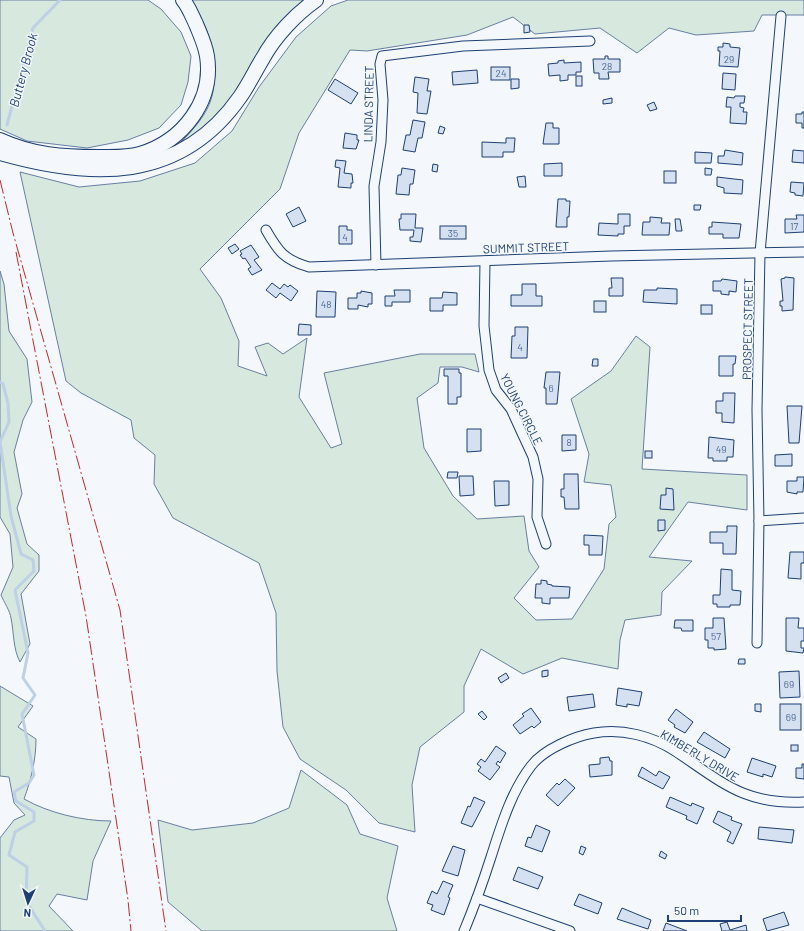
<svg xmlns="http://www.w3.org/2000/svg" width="804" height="931" viewBox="0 0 804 931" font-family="Barlow,sans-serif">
<rect width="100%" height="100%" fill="#f4f7fb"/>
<g fill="#d7e8df" stroke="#687fa3">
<polygon points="0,0 148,0 161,9 181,32 191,56 188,82 181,105 159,128 128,140 87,148 27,141 0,129"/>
<path d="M190,0H310L223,111L195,138L179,144C192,131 208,114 212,96C220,63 210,27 190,0Z"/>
<polygon points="348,0 804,0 804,15 762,15 754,31 696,35 669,28 637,53 600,28 535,34 513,17 467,35 367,51 350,50 299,133 280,189 200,269 221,298 239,341 238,366 267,376 255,347 268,343 283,354 307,338 299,397 331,448 342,444 324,373 420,354 475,354 479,372 462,367 440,367 438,383 417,398 424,448 453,496 477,519 524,516 529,551 539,567 514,598 536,620 572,619 604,569 609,524 616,517 611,485 584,482 589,454 571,399 611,371 636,336 650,347 642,469 747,475 747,510 688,502 649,557 692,561 662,592 661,615 625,620 620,640 618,669 562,658 523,674 481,649 464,686 464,712 420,747 412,785 415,832 379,823 346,790 300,759 283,727 277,671 276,613 259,563 173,518 154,484 155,455 134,438 131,420 81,393 66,381 20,172 79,187 140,181 195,163 232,131 259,87 296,37 331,6"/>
<path d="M0,271L4,284L9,331L27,359L32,402L23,420L14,452L22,494L17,508L27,544L39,555V571L21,594L30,644L20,662C13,649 14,633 11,618C10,611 4,602 1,595L13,567L10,534L0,517Z"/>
<path d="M0,686L33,706L18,727L36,739C36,760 31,780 24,799C49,813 82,821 111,821L93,861L87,900L57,894L49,906L73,931H0V838L14,820L25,815L14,803L9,777L0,776Z"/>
<polygon points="301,770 347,805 360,834 398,846 387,898 397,931 202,931 168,902 158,820 192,830 253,823 289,808"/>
</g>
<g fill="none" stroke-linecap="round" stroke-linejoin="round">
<g stroke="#bed0e5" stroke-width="3">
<polyline points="7,125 33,28 60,0"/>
<polyline points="0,382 3,384 8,403 9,422 0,442 11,516 21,554 33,560 34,571 15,590 28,653 23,678 35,695 22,714 34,775 29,783 14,792 16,801 34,812 34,821 15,832 9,855 27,867 26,901 45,931"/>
</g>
</g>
<g fill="#d5e0f0" stroke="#1d3f73">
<polygon points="524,25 529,25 530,32 524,33"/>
<polygon points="723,43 730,44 730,47 740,48 738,67 719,66 720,51 718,51 718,47 723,47"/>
<polygon points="605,56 608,56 608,59 620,59 620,72 608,72 609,79 599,79 599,73 594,73 593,59 605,59"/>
<polygon points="564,60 564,63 581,62 581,72 576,72 576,75 568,75 568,80 560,81 560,75 549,76 548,64 558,63 558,61"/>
<rect x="491" y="67" width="19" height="13"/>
<polygon points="477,70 478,83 453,85 452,72"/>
<polygon points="723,73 736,74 735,90 722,89"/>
<rect x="576" y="76" width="6" height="10"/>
<polygon points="415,77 429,79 427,91 431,91 427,114 417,113 418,93 413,92"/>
<polygon points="335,79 358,93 351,104 328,90"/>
<polygon points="511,79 519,79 519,88 511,89"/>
<polygon points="735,96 745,96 744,103 740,103 740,107 744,108 743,112 747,112 746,124 730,123 731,107 726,107 727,97 734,98"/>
<polygon points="612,98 612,103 603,104 603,100"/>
<polygon points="654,102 657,109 650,111 647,105"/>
<polygon points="802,112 804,112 804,128 802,128 802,123 796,123 796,114 802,114"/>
<polygon points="413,120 425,122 422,138 418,138 415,152 403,150 406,135 410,135"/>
<polygon points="546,123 553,123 553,128 559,128 559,144 543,144"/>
<polygon points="440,126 445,128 443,134 438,133"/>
<polygon points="345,133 357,135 357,140 359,140 356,149 343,148"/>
<polygon points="506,138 515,138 514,152 503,152 503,157 482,157 482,142 506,143"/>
<polygon points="725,150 743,153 742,165 718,163 718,156 724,156"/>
<polygon points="793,150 804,151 804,163 792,162"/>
<polygon points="695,152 712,153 711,163 695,163"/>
<polygon points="336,160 346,161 344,173 352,174 353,183 351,183 351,188 338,187 340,168 335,167"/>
<polygon points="562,163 562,176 544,176 544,164"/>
<polygon points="433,164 438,165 437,172 432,171"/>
<polygon points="402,168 415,170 413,184 410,184 409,195 396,194 398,175 401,175"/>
<polygon points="705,168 712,169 711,175 705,175"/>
<rect x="664" y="171" width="12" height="12"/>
<polygon points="525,176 526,187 519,187 517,177"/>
<polygon points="717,177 743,180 742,194 724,193 724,188 717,186"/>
<polygon points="791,182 804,183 803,196 795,195 795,193 790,192"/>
<polygon points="558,199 566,199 566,201 570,201 569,217 567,217 567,227 556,227"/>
<polygon points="694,205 701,205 700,210 694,210"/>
<polygon points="299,207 306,221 293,227 286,214"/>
<polygon points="401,214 416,214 415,228 423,228 421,242 410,241 410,237 413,237 414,230 400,230 399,219 401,219"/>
<polygon points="618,214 630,214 630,226 624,226 624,234 618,234 618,236 598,235 599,223 618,224"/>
<polygon points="796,215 804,215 804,232 785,233 785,219 797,219"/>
<polygon points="650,217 662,218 661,223 670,223 669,235 642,235 643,222 650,222"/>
<polygon points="675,219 680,219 682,231 676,231"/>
<polygon points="712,222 741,224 739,238 723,238 723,234 709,234 709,227 712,227"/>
<polygon points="339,226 347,226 347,230 352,230 352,244 339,244"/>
<rect x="440" y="226" width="26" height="13"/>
<polygon points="235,244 239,249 232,254 228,248"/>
<polygon points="251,245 259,257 254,260 262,270 252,275 248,269 251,267 245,258 243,259 240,255 242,254 240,251"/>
<polygon points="785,277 794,278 793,310 782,311 782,306 780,306 780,301 783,301 781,279 785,278"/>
<polygon points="611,278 623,278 623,296 609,296 609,288 612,288"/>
<polygon points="722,279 737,281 736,292 729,291 729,295 721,294 721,291 713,291 713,281 721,281"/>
<polygon points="272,283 280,289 284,284 288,287 290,285 298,291 291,301 280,293 276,298 266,290"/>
<polygon points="522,284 536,284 536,296 542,296 542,306 511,306 511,295 522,295"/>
<polygon points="657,288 677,289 677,304 643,302 644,290 657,290"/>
<polygon points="394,290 410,290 410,302 392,302 392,306 385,306 385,296 395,296"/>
<polygon points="317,291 336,292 335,317 316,317"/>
<polygon points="361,291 372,293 372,304 368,304 368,307 358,305 358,309 348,309 348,298 357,298 357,293 361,293"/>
<polygon points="443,292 457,293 457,305 443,305 443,311 430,311 430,298 442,298"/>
<rect x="594" y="301" width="12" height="11"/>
<rect x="701" y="305" width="11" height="9"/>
<polygon points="299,324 311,325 311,335 298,335"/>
<polygon points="515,327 528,327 527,358 511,358 512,336 515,336"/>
<polygon points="719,356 736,356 735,364 733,364 733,376 719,376"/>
<polygon points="593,359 598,359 598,366 592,366"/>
<polygon points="444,369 459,369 459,373 461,373 461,397 457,397 457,404 448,404 448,376 444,376"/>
<polygon points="546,372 560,372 557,404 546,404 546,388 544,388"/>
<polygon points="723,393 735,393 734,423 722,422 722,413 716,413 716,401 723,401"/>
<polygon points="787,406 802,406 799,443 789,443"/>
<polygon points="467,429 481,429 481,451 467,452"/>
<polygon points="562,435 576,435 576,450 562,451"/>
<polygon points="709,437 734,440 733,457 727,457 727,461 713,461 713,458 708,458"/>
<rect x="645" y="451" width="7" height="7"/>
<polygon points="792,454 792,466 775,466 775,455"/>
<polygon points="448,472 458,472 457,478 447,478"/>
<polygon points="564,474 578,474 579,509 565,509 564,497 561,497 561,489 564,489"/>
<polygon points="459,476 473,476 474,495 460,496"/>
<polygon points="797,477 804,477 803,492 797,492 797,494 787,492 787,481 797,481"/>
<polygon points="494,481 509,481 509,505 495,506"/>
<polygon points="666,488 673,489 674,510 660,509 661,495 666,495"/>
<polygon points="658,520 665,520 665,530 658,531"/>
<polygon points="727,526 737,526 736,554 723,554 723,543 710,543 710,532 727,532"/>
<polygon points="584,535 603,536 602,555 589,555 589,545 584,545"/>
<polygon points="790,552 804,552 804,563 801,563 801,579 788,578"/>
<polygon points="721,569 732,570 732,590 741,591 740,605 730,605 730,607 717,607 717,604 713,604 713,595 720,595"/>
<polygon points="541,580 547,581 547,584 552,585 552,586 570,587 569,598 550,598 550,604 542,603 542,598 535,598 536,584 541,584"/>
<polygon points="713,618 724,618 726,649 714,650 714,648 708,648 708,640 705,640 705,628 713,628"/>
<polygon points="786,618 799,618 798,628 804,628 804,641 801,641 801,648 804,648 803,653 786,651"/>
<polygon points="675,620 693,620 693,631 682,631 681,628 674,628"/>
<polygon points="739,659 745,659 745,664 738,664"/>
<polygon points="548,670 548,676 542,677 542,671"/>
<polygon points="799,671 800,697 780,698 779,672"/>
<polygon points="506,673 509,678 501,683 498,678"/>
<polygon points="618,688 642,692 639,706 627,704 627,707 616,705"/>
<polygon points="593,694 595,707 569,711 567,697"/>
<polygon points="755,704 761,704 761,712 755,711"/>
<rect x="780" y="704" width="21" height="26"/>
<polygon points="531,708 541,722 534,728 532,726 520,734 513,725 524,716 522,714"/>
<polygon points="676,709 693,722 685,733 674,727 675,725 668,720"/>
<polygon points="482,711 487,717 484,720 478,714"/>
<polygon points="704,732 730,749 725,758 697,742"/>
<rect x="791" y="745" width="7" height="6"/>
<polygon points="496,746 506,753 500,763 498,761 496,764 500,767 490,780 478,771 481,767 477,764 481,759 485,762"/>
<polygon points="609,757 610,761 612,761 612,775 590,777 589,765 600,764 600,758"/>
<polygon points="752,758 776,766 772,777 763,774 763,777 747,772"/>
<polygon points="802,764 804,764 804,779 796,778 796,768 802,768"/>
<polygon points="642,767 656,776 659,771 670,777 663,789 638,776"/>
<polygon points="565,779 575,788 558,806 546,795 557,783 559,785"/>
<polygon points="474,797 485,802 472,827 461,823 468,806 470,807"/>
<polygon points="670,797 691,806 692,803 704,808 697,824 686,819 687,816 666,807"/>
<polygon points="718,811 732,817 731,820 742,824 733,844 727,841 731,832 713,822"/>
<polygon points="536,825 550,831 542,852 525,846 528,837 531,838"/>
<polygon points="759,827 794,830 792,843 758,839"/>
<polygon points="453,846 465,850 458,876 442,871"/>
<polygon points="581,846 586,848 583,855 579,853"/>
<polygon points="661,851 667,855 665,859 659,856"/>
<polygon points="518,867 543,877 538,889 513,880"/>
<polygon points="443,881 453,885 448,897 450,898 444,915 431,910 433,905 427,903 432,891 437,894"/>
<polygon points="579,894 602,903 598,914 574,905"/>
<polygon points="622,908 651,920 648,929 617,919"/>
<polygon points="784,912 789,925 767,931 763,919"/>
<polygon points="727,922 730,930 746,925 747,931 722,931 720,924"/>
<polygon points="666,923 687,931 663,931"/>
</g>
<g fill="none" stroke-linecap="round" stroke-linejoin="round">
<g stroke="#1d3f73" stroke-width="11">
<g id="minor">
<path d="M266,230C278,251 284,260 309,267L611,256L804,252"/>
<polyline points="485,261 484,326 489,370 496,390 511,409 533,457 538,479 537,517 546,544"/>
<polyline points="376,265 374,186 381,142 383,100 380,64 382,56 463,46 590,41"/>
<polyline points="759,521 804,518"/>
<polyline points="757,643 759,521 757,410 760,253 781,16"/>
<polyline points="477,898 570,931"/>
<path d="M464,931C474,907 483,882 491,857C501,826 511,792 531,766C544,749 575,736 594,733C622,728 652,736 675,751C722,782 744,805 804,802"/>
</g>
</g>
<g stroke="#1d3f73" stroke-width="16">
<g id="primary">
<path d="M0,140C33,155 63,157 98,157C112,157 126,158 140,154C183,141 214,101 207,56C205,44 200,34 196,24C192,16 189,7 183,0"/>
<path d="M0,153C91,179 180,183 240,97C249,84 255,71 263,58C275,36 296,14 316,0"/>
</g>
</g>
<use href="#minor" stroke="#f4f7fb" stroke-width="9"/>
<use href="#primary" stroke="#f4f7fb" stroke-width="14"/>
<g stroke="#c62828" stroke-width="1" stroke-dasharray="14 3 2 3" stroke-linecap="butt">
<polyline points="0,180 13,233 120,610 166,931"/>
<polyline points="16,252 86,616 128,900 131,931"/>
</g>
</g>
<g text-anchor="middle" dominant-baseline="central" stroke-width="3" stroke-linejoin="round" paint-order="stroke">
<g font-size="10" fill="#4b6792">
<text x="729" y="59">29</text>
<text x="607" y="66">28</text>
<text x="501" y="73">24</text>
<text x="794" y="226">17</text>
<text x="453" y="233">35</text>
<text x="345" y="237">4</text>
<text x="326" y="304">48</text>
<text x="520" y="347">4</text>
<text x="551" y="388">6</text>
<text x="569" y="442">8</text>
<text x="721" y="449">49</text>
<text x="716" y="636">57</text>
<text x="789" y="684">69</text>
<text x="791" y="717">69</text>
</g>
<g font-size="12" fill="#1d3f73" stroke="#f4f7fb">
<text transform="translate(368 104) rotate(-89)">LINDA STREET</text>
<text transform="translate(526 247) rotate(-2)">SUMMIT STREET</text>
<text transform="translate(747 329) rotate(-89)">PROSPECT STREET</text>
<text transform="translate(522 409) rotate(63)">YOUNG CIRCLE</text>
<text transform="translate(700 755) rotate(31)">KIMBERLY DRIVE</text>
</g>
<g font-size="13" font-style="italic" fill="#1d3f73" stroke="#f4f7fb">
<text transform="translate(23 70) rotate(-75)">Buttery Brook</text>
</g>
</g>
<g transform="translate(28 903) rotate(184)" stroke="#f4f7fb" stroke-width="3" paint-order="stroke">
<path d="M0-3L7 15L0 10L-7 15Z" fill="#1d3f73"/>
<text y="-6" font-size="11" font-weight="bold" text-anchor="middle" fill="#1d3f73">N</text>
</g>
<path d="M668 915v6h73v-6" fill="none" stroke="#1d3f73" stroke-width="2"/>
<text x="674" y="915" font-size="12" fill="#1d3f73" stroke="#f4f7fb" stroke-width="3" paint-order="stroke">50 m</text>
</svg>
